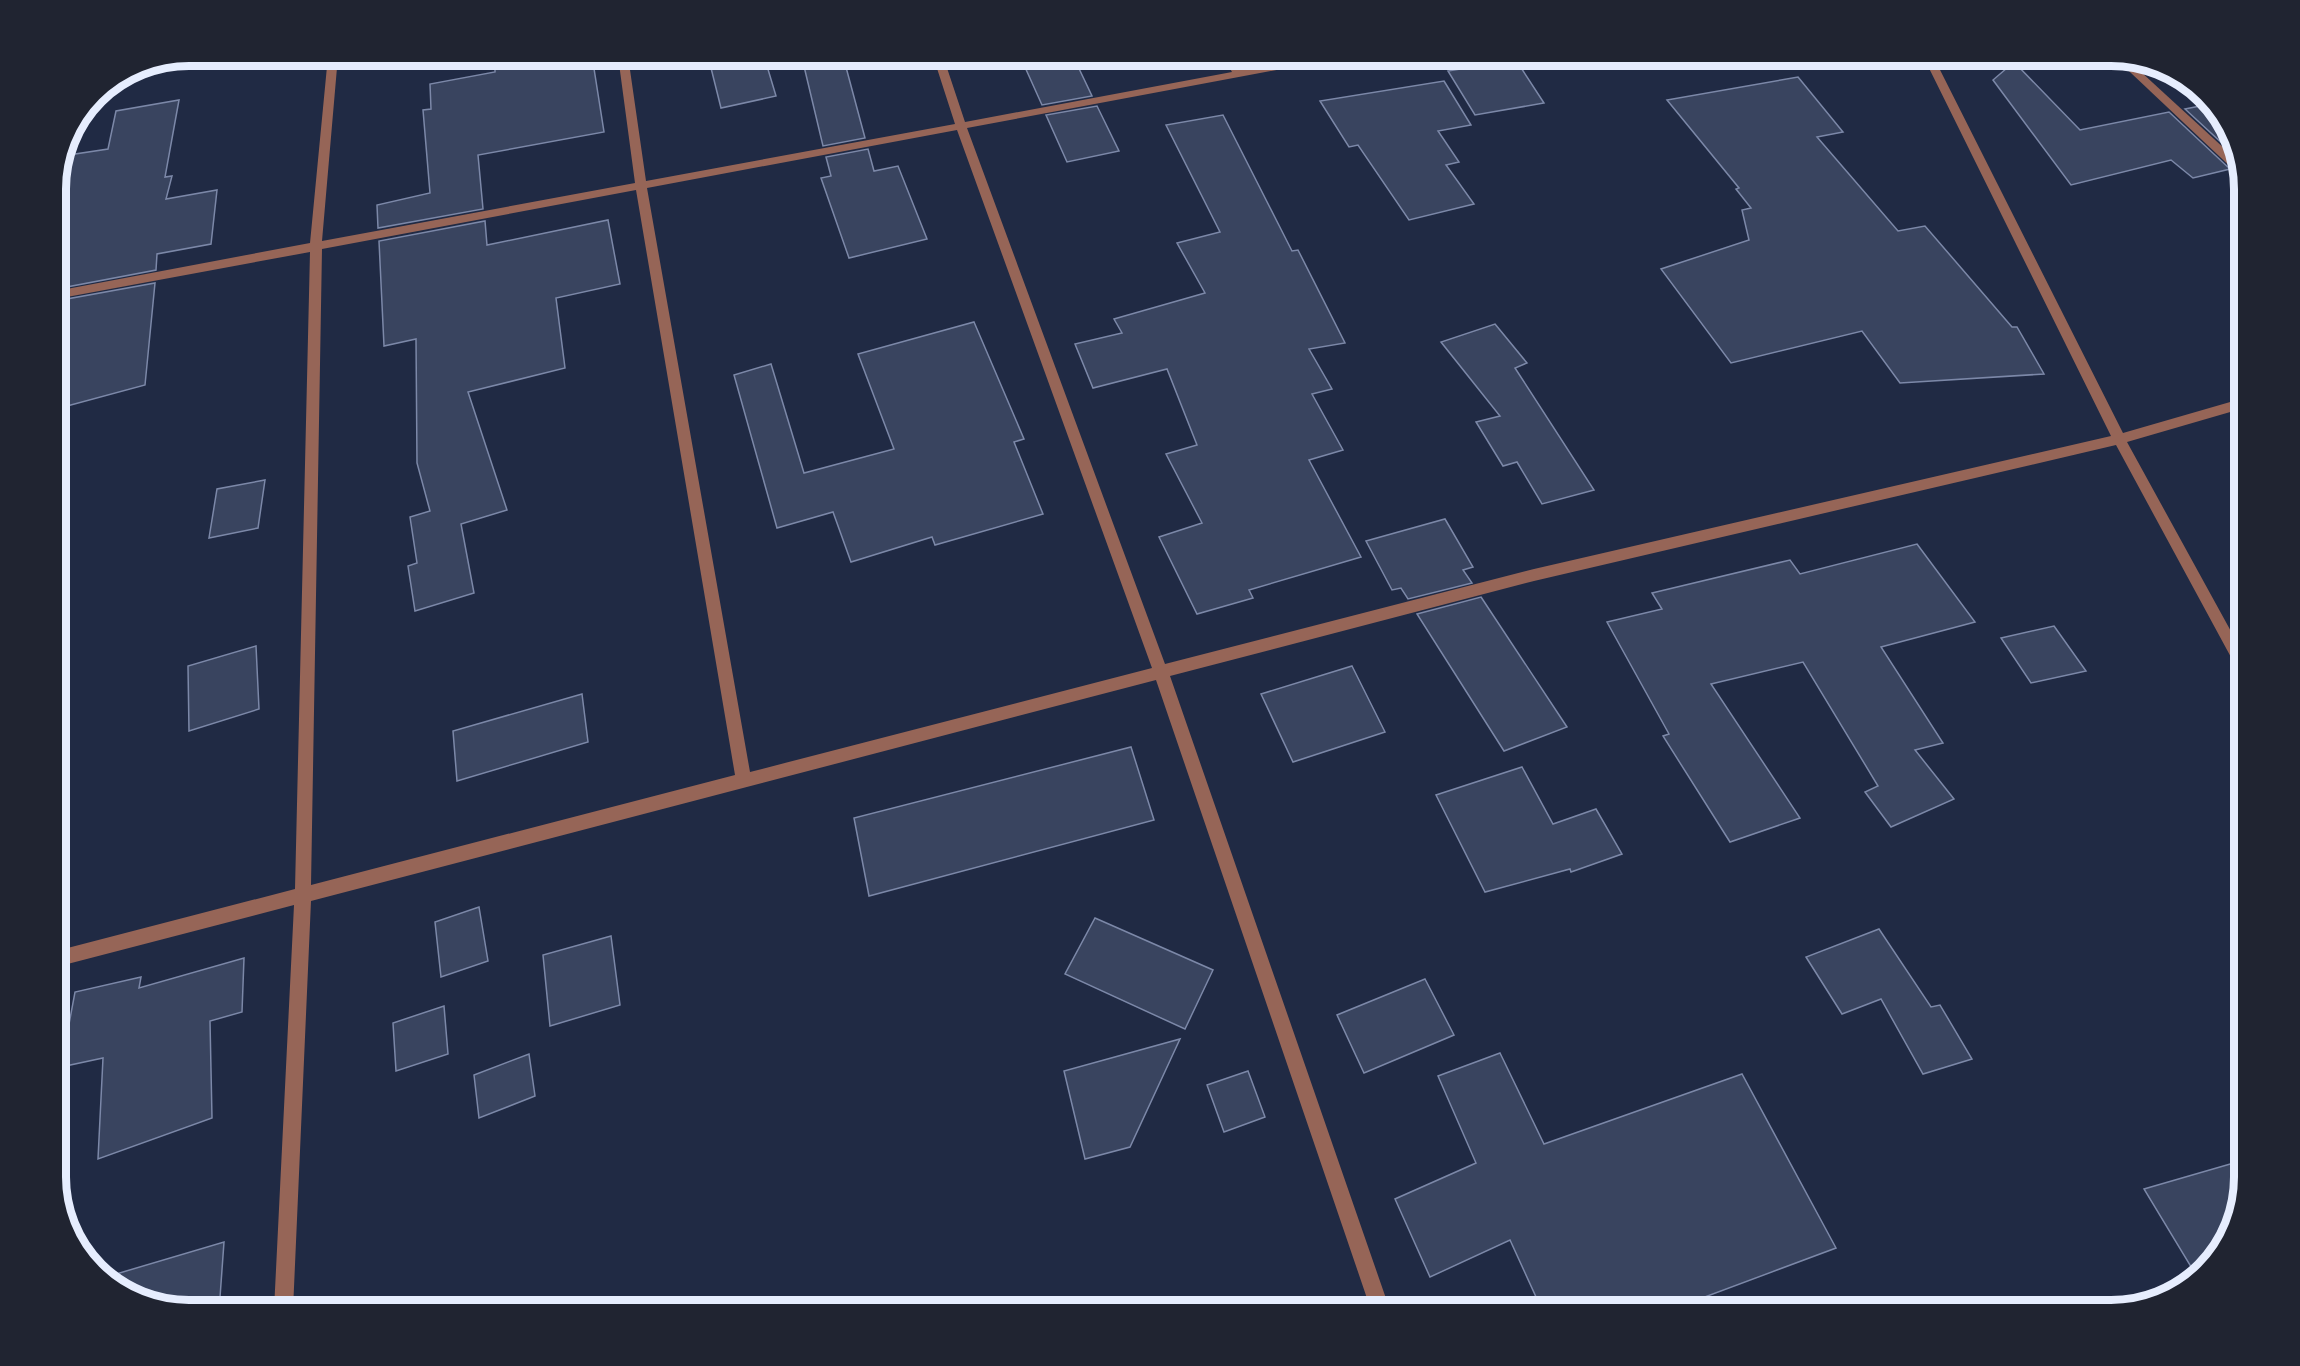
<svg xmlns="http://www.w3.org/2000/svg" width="2300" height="1366" viewBox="0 0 2300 1366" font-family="'Public Sans',sans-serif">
<rect width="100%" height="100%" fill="#202a44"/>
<g fill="#39445f" stroke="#7c88a8" stroke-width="1.5">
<polygon points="495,56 592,56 604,132 478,155 483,209 378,228 377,205 430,193 423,110 431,109 430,84 495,72"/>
<polygon points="708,56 764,56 776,96 721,108"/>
<polygon points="843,56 865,138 823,146 803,62"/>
<polygon points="1020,56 1073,56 1092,96 1042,105"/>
<polygon points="1516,60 1544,103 1475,115 1448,71"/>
<polygon points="2014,62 2080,130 2169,112 2230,169 2193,178 2171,160 2071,185 1993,80"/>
<polygon points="1798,77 1843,132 1817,137 1898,231 1925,226 2012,327 2017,327 2044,374 1900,383 1862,331 1731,363 1661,269 1749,240 1742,210 1751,208 1736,189 1739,188 1667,100"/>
<polygon points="1444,81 1471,125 1438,131 1459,162 1446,165 1474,204 1409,220 1358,145 1349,147 1320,101"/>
<polygon points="179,100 165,177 172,176 166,199 217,190 211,244 157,254 156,270 56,289 56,181 62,156 108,149 116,111"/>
<polygon points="1097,106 1119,151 1067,162 1046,115"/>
<polygon points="2200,106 2211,106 2226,122 2237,157 2185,109"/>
<polygon points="1223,115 1292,251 1298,250 1345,343 1309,349 1332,389 1312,394 1343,450 1309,460 1361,557 1249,590 1253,598 1197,614 1159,537 1202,523 1166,454 1197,445 1167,369 1093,388 1075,344 1122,333 1114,319 1205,293 1177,243 1220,232 1166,125"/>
<polygon points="868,149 874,171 898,166 927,239 849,258 821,178 831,176 826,157"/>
<polygon points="608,220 620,284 556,298 565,368 468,392 507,510 461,524 474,593 415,611 408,566 417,563 410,517 430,511 417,463 416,339 384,346 379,241 485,221 487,245"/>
<polygon points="155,283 145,385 56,409 56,301"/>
<polygon points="974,322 1024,439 1014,442 1043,514 935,545 932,537 851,562 833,512 777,528 734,375 771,364 804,473 894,449 858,354"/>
<polygon points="1495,324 1527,363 1515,368 1594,490 1542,504 1517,462 1503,466 1476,422 1500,416 1441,342"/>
<polygon points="265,480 258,528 209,538 217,489"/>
<polygon points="1445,519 1473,567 1463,570 1472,583 1408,599 1401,588 1392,590 1366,541"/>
<polygon points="1917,544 1975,622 1881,647 1943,743 1915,750 1954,799 1891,827 1865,792 1878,786 1803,662 1711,684 1800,818 1730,842 1663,736 1669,734 1607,622 1662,609 1652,593 1790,560 1800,574"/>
<polygon points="1481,597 1567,727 1504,751 1417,614"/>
<polygon points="2054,626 2086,671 2031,683 2001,638"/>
<polygon points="256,646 259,709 189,731 188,666"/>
<polygon points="1352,666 1385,732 1293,762 1261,694"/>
<polygon points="582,694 588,742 457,781 453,731"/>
<polygon points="1131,747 1154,820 869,896 854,818"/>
<polygon points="1522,767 1553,824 1596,809 1622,854 1571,872 1570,869 1485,892 1436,795"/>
<polygon points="479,907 488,961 441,977 435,922"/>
<polygon points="1095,918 1213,970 1185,1029 1065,974"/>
<polygon points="1879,929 1931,1007 1940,1005 1972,1059 1923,1074 1881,999 1842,1014 1806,957"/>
<polygon points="611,936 620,1005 550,1026 543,955"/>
<polygon points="244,958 242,1012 210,1021 212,1118 98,1159 103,1058 61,1067 75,992 141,977 139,988"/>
<polygon points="1425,979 1454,1035 1364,1073 1337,1015"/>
<polygon points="444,1006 448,1054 396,1071 393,1023"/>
<polygon points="1180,1039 1130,1147 1085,1159 1064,1071"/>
<polygon points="1500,1053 1544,1144 1742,1074 1836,1248 1670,1310 1542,1310 1510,1240 1430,1277 1395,1199 1476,1163 1438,1076"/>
<polygon points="529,1054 535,1096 479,1118 474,1075"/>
<polygon points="1248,1071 1265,1117 1224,1132 1207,1085"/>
<polygon points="2244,1160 2244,1177 2226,1244 2196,1275 2144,1189"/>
<polygon points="224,1242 219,1311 189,1311 122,1292 106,1277"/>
</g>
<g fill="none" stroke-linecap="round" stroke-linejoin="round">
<g fill="#966557" fill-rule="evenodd">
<path d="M328,56H338L322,241L635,183L618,56H628L646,181L955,124L933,56H943L965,122L1232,72L1223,56H1233L1241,70L1320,56H1340L1335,59L967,128L1165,664L1534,569L2111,436L1923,56H1933L2123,433L2244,398V408L2127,442L2244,655V674L2239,672L2116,445L1534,581L1170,676L1390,1310H1371L1156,680L311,901L293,1310H274L294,905L56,967V951L295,889L310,252L56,299V291L310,243ZM957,130L1152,668L750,772L647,188ZM636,190L735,775L311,885L322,249Z"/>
<polygon points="2113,56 2128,60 2238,161 2242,173 2237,173"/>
</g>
</g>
<path d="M0 0H2300V1366H0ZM189 66H2111A123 123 0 0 1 2234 189V1177A123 123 0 0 1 2111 1300H189A123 123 0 0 1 66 1177V189A123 123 0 0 1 189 66Z" fill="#202431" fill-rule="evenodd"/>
<path fill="none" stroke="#e6edfe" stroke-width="8" d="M189 66H2111A123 123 0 0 1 2234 189V1177A123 123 0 0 1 2111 1300H189A123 123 0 0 1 66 1177V189A123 123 0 0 1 189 66Z"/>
</svg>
